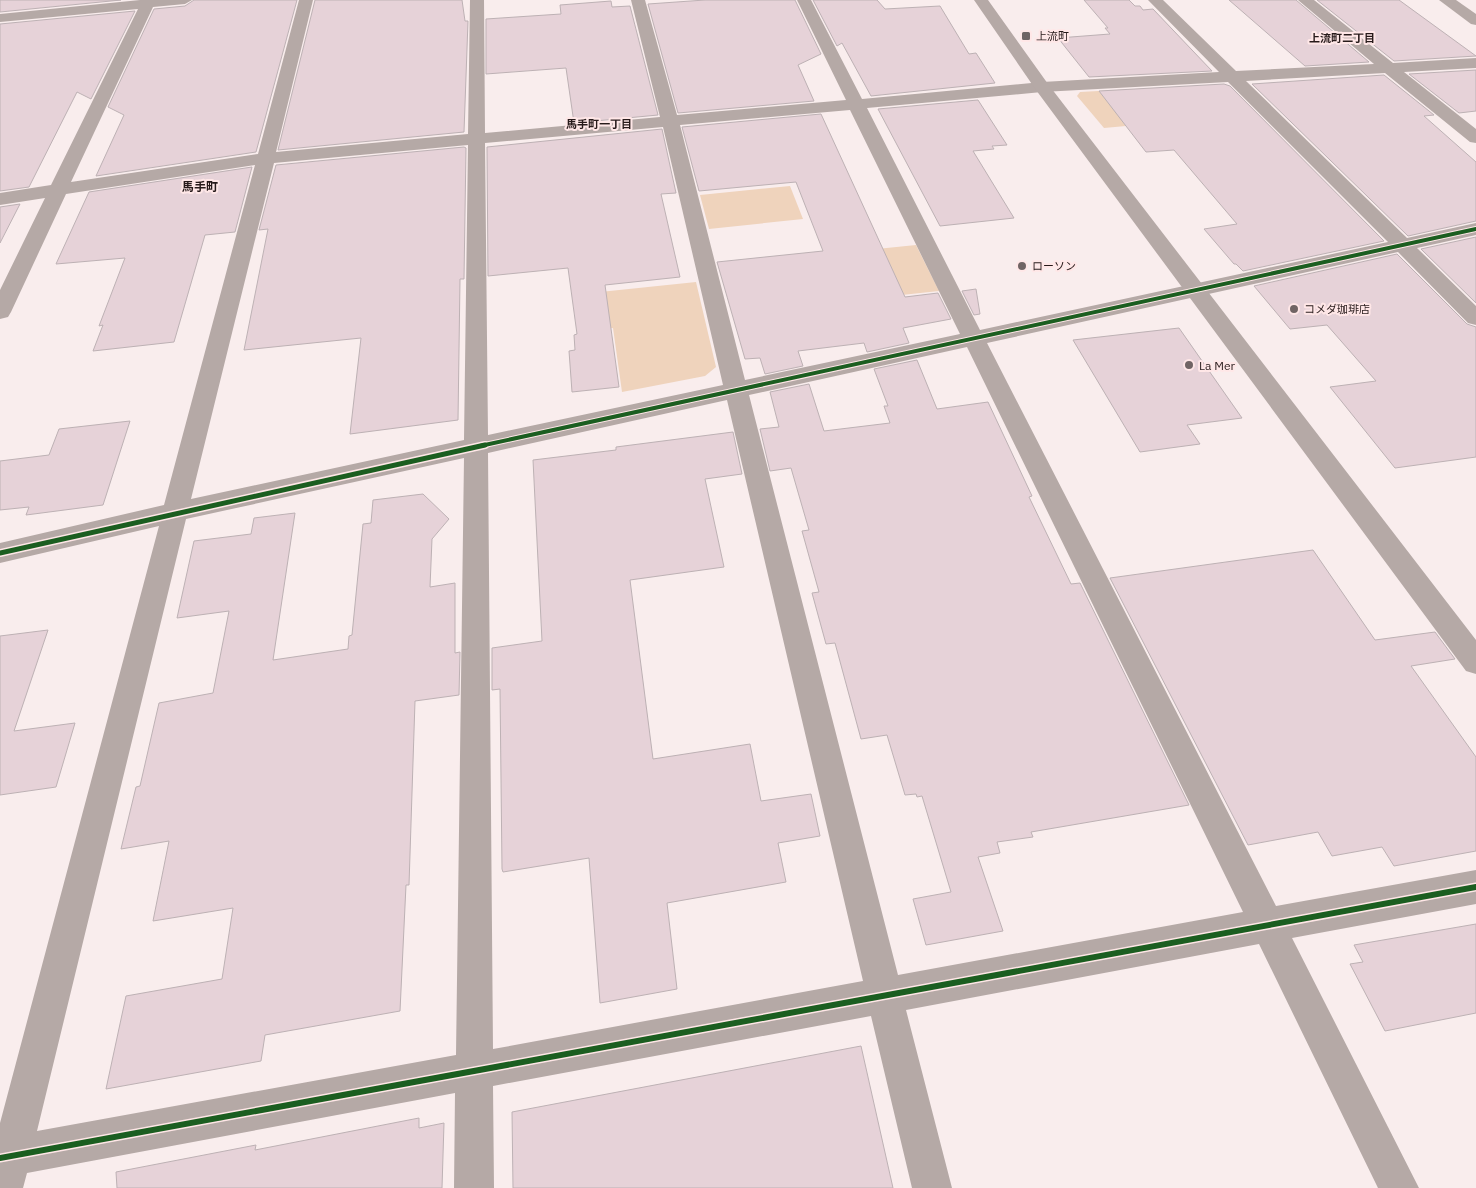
<svg xmlns="http://www.w3.org/2000/svg" width="1476" height="1188" viewBox="0 0 1476 1188" font-family="'IBM Plex Sans','Noto Sans JP',sans-serif">
<rect width="100%" height="100%" fill="#f9eded"/>
<g fill="#efd3bc">
<polygon points="1153,88 1181,121 1104,128 1077,96 1080,92"/>
<polygon points="790,186 803,219 709,229 700,195"/>
<polygon points="916,245 939,291 836,302 818,255"/>
<polygon points="696,282 716,367 705,376 622,392 613,328 605,329 600,292"/>
</g>
<g fill="#e6d2d8" stroke="#bdb1b4">
<polygon points="0,0 121,0 0,12"/>
<polygon points="194,0 297,0 256,152 96,176 124,115 108,107 154,9 185,6"/>
<polygon points="315,0 462,0 465,21 468,21 464,132 278,150"/>
<polygon points="705,0 795,0 821,54 798,65 814,101 678,113 648,4"/>
<polygon points="813,0 877,0 885,9 940,6 969,54 976,53 995,83 871,96 842,43 837,46"/>
<polygon points="1084,0 1129,0 1135,6 1140,6 1143,10 1153,9 1212,71 1089,77 1058,38 1110,34 1105,28 1108,28"/>
<polygon points="1229,0 1296,0 1369,62 1305,66"/>
<polygon points="1317,0 1399,0 1476,56 1394,61"/>
<polygon points="611,1 612,7 630,6 658,115 574,123 566,68 486,74 486,19 561,14 560,5"/>
<polygon points="135,11 91,99 77,92 29,187 0,191 0,24"/>
<polygon points="1476,70 1476,111 1459,113 1409,74"/>
<polygon points="1384,75 1434,115 1424,116 1476,162 1476,221 1408,236 1252,84"/>
<polygon points="1224,84 1230,86 1384,241 1243,271 1236,264 1234,264 1204,229 1237,224 1174,150 1146,152 1099,91"/>
<polygon points="978,100 1007,145 992,146 994,149 973,151 1014,218 940,226 878,109"/>
<polygon points="821,114 905,297 938,293 951,319 903,328 909,343 867,352 864,343 798,351 803,366 765,374 760,358 745,359 717,262 823,251 796,182 699,191 682,127"/>
<polygon points="662,129 676,193 661,194 680,277 605,285 619,387 572,392 569,351 575,350 574,335 577,334 568,268 488,276 487,147"/>
<polygon points="464,147 466,148 464,279 460,279 458,420 350,434 361,338 244,350 268,229 259,230 276,165"/>
<polygon points="252,167 235,232 205,235 174,342 93,351 103,325 99,326 125,258 56,264 89,192"/>
<polygon points="20,204 0,243 0,207"/>
<polygon points="1476,237 1476,303 1421,249"/>
<polygon points="1397,254 1467,324 1476,327 1476,457 1395,468 1330,387 1376,381 1327,325 1290,329 1254,286"/>
<polygon points="976,289 980,314 974,315 962,291"/>
<polygon points="1179,328 1242,418 1187,425 1200,444 1140,452 1073,340"/>
<polygon points="917,360 937,409 988,402 1032,496 1029,497 1071,584 1080,583 1189,805 1031,832 1033,837 997,842 1000,853 978,857 1003,931 926,945 913,899 951,892 922,796 917,797 916,794 905,795 887,735 861,739 835,643 826,644 812,593 819,592 802,531 809,530 791,468 770,471 760,429 779,427 770,392 809,384 824,431 890,423 884,406 888,406 874,369"/>
<polygon points="130,421 103,505 26,515 29,507 0,510 0,461 49,455 59,429"/>
<polygon points="733,432 742,474 705,479 724,567 630,580 653,759 750,744 761,801 811,794 820,836 778,843 786,882 667,903 677,989 600,1003 589,858 503,872 502,869 500,689 492,690 492,648 542,641 533,460 616,450 616,447"/>
<polygon points="423,494 449,519 432,539 430,587 455,583 455,653 460,652 459,695 415,701 409,885 406,885 400,1011 265,1035 261,1061 106,1089 126,996 222,979 233,908 153,921 169,841 121,849 136,787 140,786 159,703 213,693 229,611 177,618 194,541 251,534 254,518 295,513 273,660 348,649 349,636 352,635 363,524 371,523 373,500"/>
<polygon points="1313,550 1375,640 1435,632 1455,659 1411,666 1476,757 1476,851 1394,866 1382,847 1332,856 1318,832 1248,845 1110,578"/>
<polygon points="48,630 14,731 75,723 56,787 0,795 0,636"/>
<polygon points="1476,924 1476,1013 1385,1031 1350,964 1363,962 1354,945"/>
<polygon points="861,1046 893,1188 513,1188 512,1112"/>
<polygon points="419,1118 419,1128 444,1123 442,1188 117,1188 116,1172 256,1145 255,1150"/>
</g>
<g fill="none" stroke-linecap="round" stroke-linejoin="round">
<g fill="#b5a9a6" fill-rule="evenodd">
<path d="M140,0H192L185,4L153,7L71,182L258,154L299,0H313L276,152L468,134L470,0H484L485,133L660,117L631,0H645L677,115L846,100L797,0H811L862,99L1042,82L1219,72L1148,0H1163L1236,71L1374,64L1298,0H1314L1393,63L1476,58V68L1404,72L1476,129V143L1470,142L1385,73L1246,81L1407,238L1476,223V235L1417,248L1476,306V325L1468,323L1398,252L987,343L1276,906L1476,870V904L1292,938L1419,1188H1378L1259,944L906,1010L952,1188H912L871,1016L493,1086L494,1188H454L455,1093L27,1173L23,1188H0V1123L159,526L0,563V543L164,505L255,165L66,194L11,312L8,317L0,319V290L45,198L0,205V193L51,185L138,9L0,22V14ZM1228,82L1388,242L980,330L867,108L1042,92ZM850,110L960,334L745,380L680,125ZM663,127L723,385L488,435L485,143ZM468,145L464,440L191,499L274,163ZM967,347L1243,912L898,975L749,395ZM727,400L863,981L493,1049L488,453ZM464,458L456,1055L37,1131L186,519Z"/>
<polygon points="1439,0 1456,0 1476,14 1476,25 1471,24"/>
</g>
<polygon fill="#b5a9a6" fill-rule="evenodd" points="974,0 988,0 1048,84 1476,640 1476,674 1466,671 1036,90"/>
<g stroke="#ffe7e7" stroke-width="6">
<polyline id="cycleway-far2" points="480,446 1476,229"/>
</g>
<g stroke="#ffe7e7" stroke-width="8">
<polyline id="cycleway-far1" points="0,553 485,445"/>
</g>
<g stroke="#ffe7e7" stroke-width="9">
<polyline id="cycleway" points="0,1158 1476,887"/>
</g>
<use href="#cycleway-far2" stroke="#1b5e20" stroke-width="4"/>
<use href="#cycleway-far1" stroke="#1b5e20" stroke-width="5"/>
<use href="#cycleway" stroke="#1b5e20" stroke-width="6"/>
</g>
<g fill="#706464" stroke="#ffe7e7" stroke-width="2">
<rect x="1021" y="31" width="10" height="10" rx="2.5"/>
<circle cx="1022" cy="266" r="5"/>
<circle cx="1294" cy="309" r="5"/>
<circle cx="1189" cy="365" r="5"/>
</g>
<g text-anchor="middle" dominant-baseline="central" stroke-width="4" stroke-linejoin="round" paint-order="stroke">
<g font-size="11" fill="#271a1a" stroke="#ffe7e7" text-anchor="start">
<text x="1036" y="36">上流町</text>
<text x="1032" y="266">ローソン</text>
<text x="1304" y="309">コメダ珈琲店</text>
</g>
<g font-size="11" font-weight="bold" fill="#271a1a" stroke="#ffe7e7">
<text x="1342" y="38">上流町二丁目</text>
<text x="599" y="124">馬手町一丁目</text>
</g>
<g font-size="12" font-weight="bold" fill="#271a1a" stroke="#ffe7e7">
<text x="200" y="186">馬手町</text>
</g>
<g font-size="12" fill="#271a1a" stroke="#ffe7e7" text-anchor="start">
<text x="1199" y="365">La Mer</text>
</g>
</g>
</svg>
